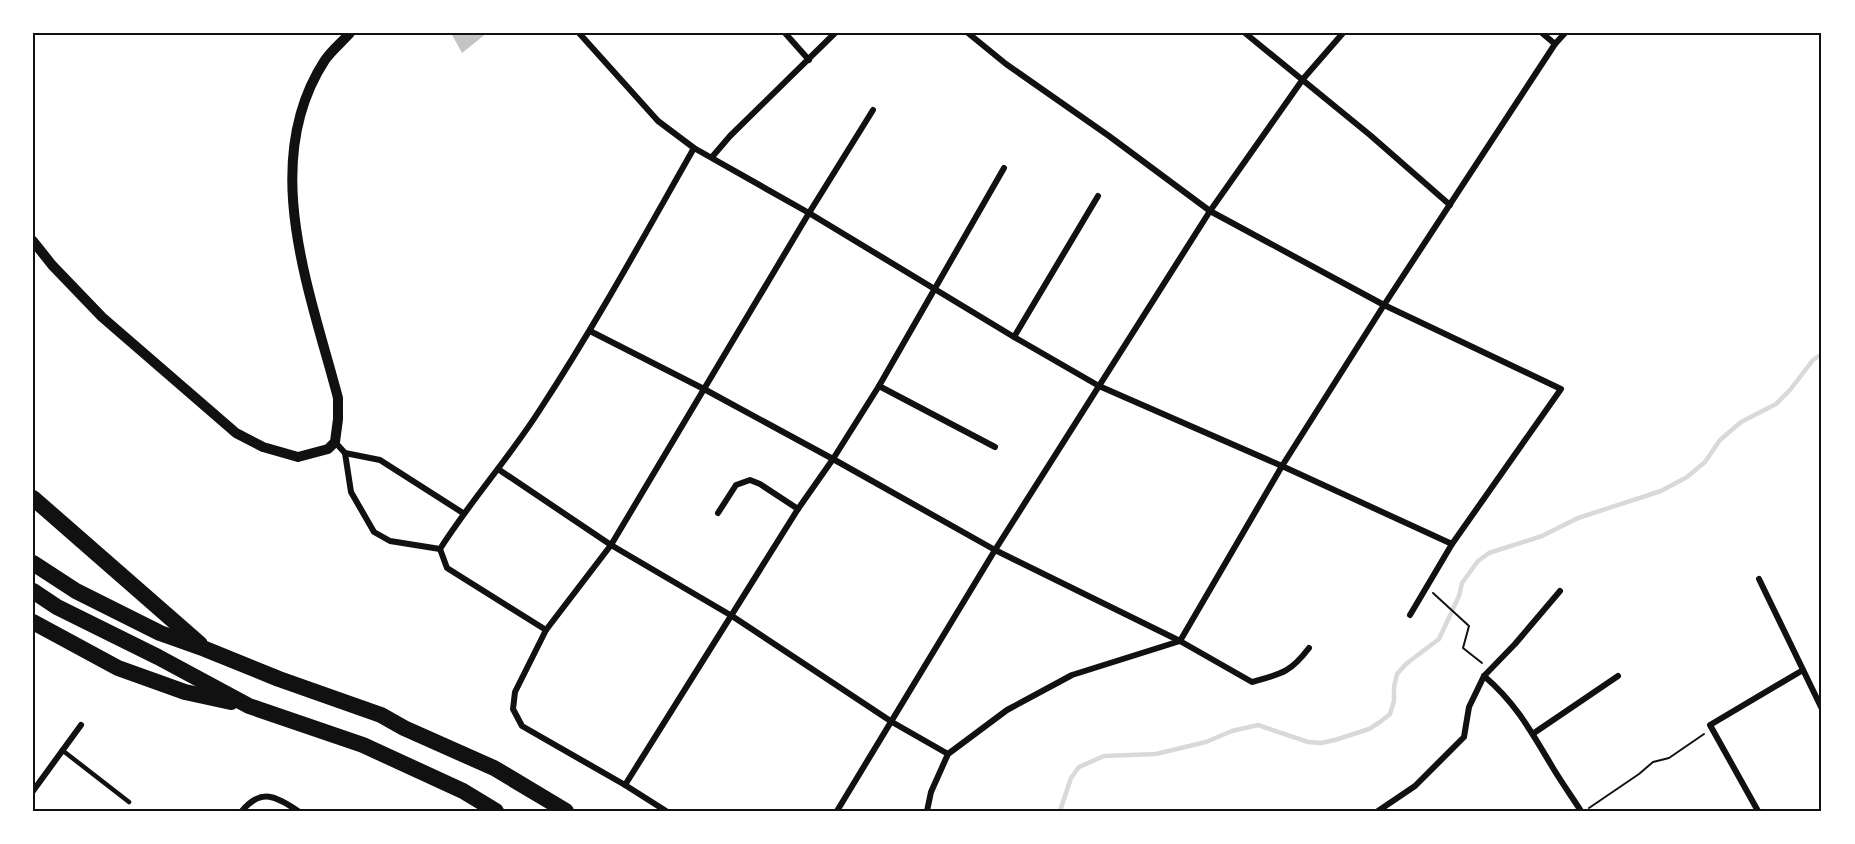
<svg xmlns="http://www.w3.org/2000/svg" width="1855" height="844" viewBox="0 0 1855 844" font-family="'Space Grotesk',sans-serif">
<rect width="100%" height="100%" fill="#fff"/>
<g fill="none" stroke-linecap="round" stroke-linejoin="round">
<polyline stroke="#d9d9d9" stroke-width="4.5" points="1060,811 1071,778 1079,767 1104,756 1156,754 1206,742 1232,731 1258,725 1308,742 1321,743 1335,740 1369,729 1380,722 1390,714 1394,701 1394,687 1397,674 1406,664 1439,639 1459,596 1462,583 1478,561 1489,553 1542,536 1578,518 1661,491 1687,477 1705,462 1720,440 1741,422 1776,404 1790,390 1813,360 1822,354"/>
</g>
<polygon fill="#c4c4c4" points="451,33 487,33 462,53"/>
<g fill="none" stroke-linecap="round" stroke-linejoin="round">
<g stroke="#111" stroke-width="2">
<polyline points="1433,593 1469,626 1463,648 1482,663"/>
<polyline points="1589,808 1639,774 1653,762 1669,758 1704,734"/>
</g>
<polyline stroke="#111" stroke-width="4.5" points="62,750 129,802"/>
<g stroke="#111" stroke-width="6">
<polyline points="579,33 658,121 694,148 809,213 1014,337 1099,386 1282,466 1452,544"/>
<polyline points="785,33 809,60"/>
<polyline points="968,33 1006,64 1109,136 1210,211 1384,305 1561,389 1452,544 1410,615"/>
<polyline points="1245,33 1370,135 1450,205"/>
<polyline points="1542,33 1555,44 1565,33"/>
<polyline points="712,157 730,136 835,33"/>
<path d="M590,331L704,389L833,459L995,550L1180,641L1252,682C1281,674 1290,673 1309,648"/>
<polyline points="1014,337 1098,196"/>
<polyline points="879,386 995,447"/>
<polyline points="335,442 345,453 351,492 374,532 390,541 440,549"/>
<polyline points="345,453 380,460 463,513"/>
<polyline points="498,469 611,545 732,616 892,722 948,754"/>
<polyline points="718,513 736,485 750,480 760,484 798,509"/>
<path d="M440,549C471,500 510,457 541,408C596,324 644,236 694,148"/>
<polyline points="440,549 447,568 546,630"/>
<polyline points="1759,579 1822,709"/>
<path d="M1484,676C1516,703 1532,733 1553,768C1562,783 1572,797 1581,811"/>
<polyline points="1534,733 1618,676"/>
<polyline points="625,785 798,509 833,459 879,386 1004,168"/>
<polyline points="33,791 81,725"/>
<path d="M242,811C261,788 276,796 298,811"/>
<polyline points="666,811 625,785 522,726 513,709 515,692 546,630 611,545 809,213 873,110"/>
<polyline points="837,811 995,550 1210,211 1303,79 1343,33"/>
<polyline points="927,811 931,792 948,754 1007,710 1072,675 1180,641 1282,466 1384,305 1555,44"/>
<polyline points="1378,811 1415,786 1464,737 1469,707 1484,676 1515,644 1560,591"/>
<polyline points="1758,811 1710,725 1803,670"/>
</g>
<path stroke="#111" stroke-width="10" d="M33,241L52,265L102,317L236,433L263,447L298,457L328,449L335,442L338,419V398C310,291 258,162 325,60C332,50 342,42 350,33"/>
<g stroke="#111" stroke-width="16">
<polyline points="33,498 200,644"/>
<polyline points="33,563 76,591 160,633 205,649 279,679 381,715 404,728 494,768 566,811"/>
<polyline points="33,591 57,607 158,657 249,706 363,745 463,791 496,811"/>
<polyline points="33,622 118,668 185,692 231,702"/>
</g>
</g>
<rect width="1855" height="844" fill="none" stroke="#ffffff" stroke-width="69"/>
<rect x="34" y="34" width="1786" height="776" fill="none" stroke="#111" stroke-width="2"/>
</svg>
